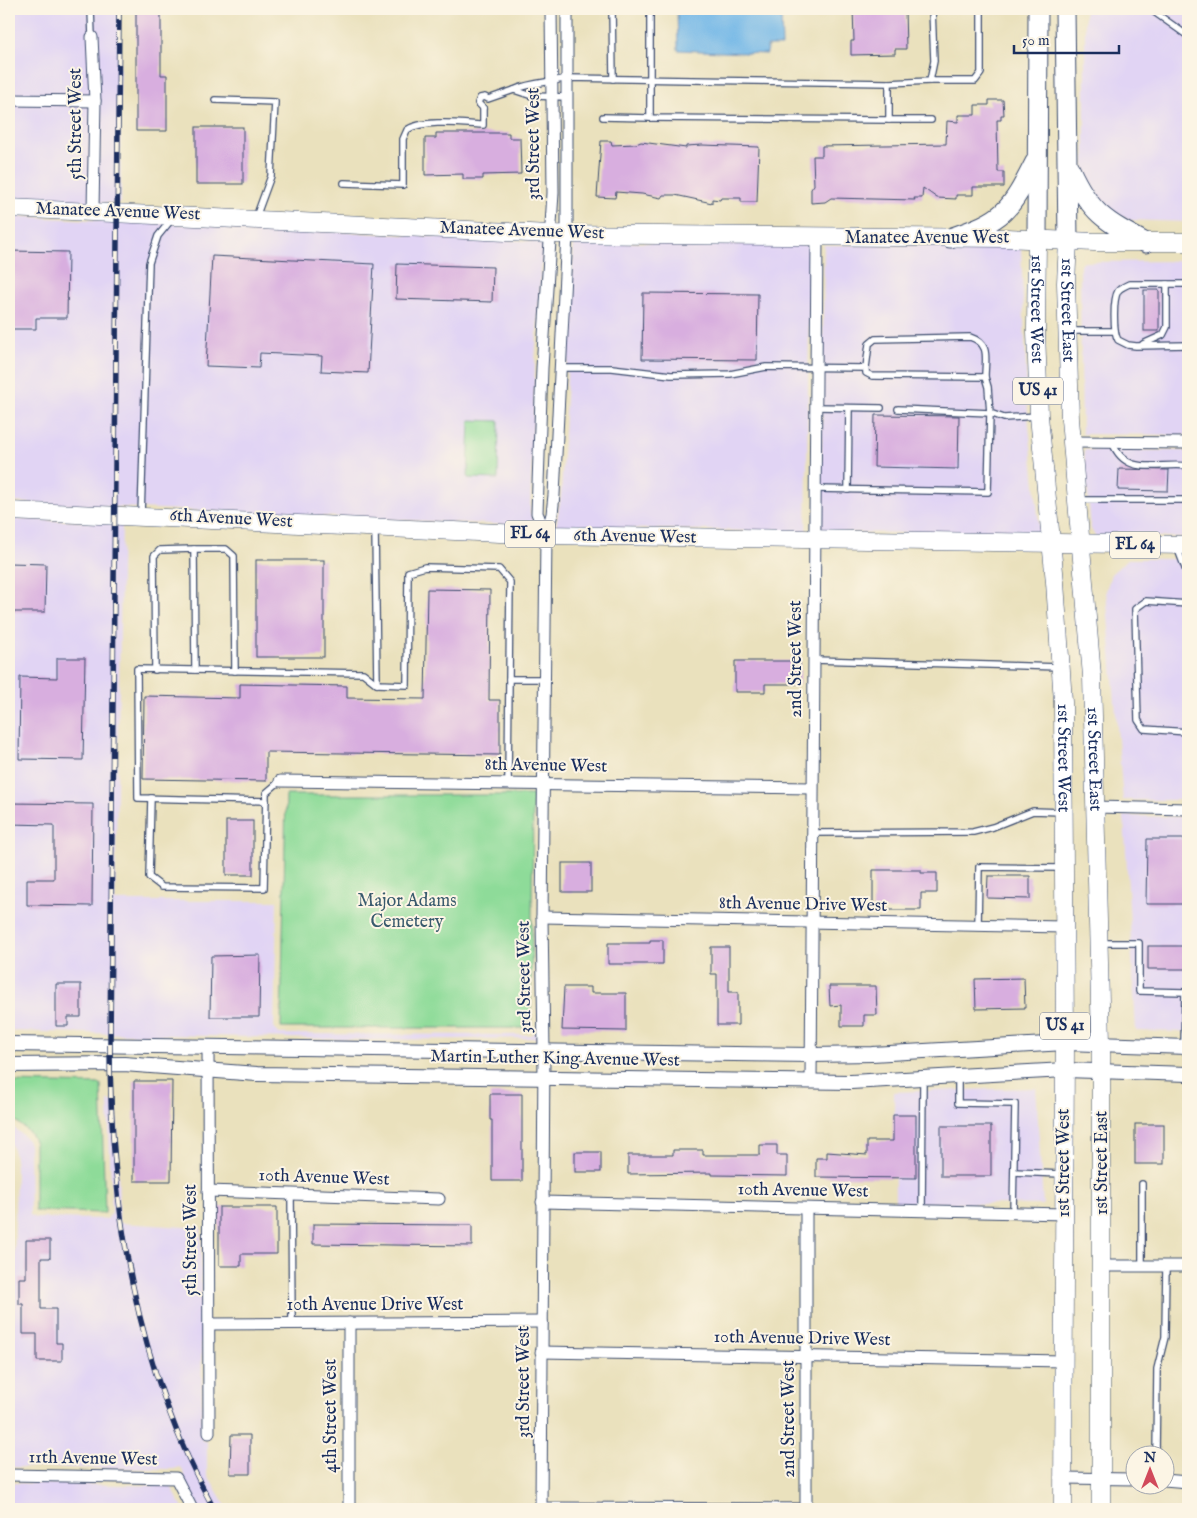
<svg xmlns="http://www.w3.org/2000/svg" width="1197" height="1518" viewBox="0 0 1197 1518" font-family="'IM FELL English',serif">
<rect width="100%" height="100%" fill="#fcf5e5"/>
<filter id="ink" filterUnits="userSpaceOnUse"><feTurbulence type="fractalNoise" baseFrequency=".02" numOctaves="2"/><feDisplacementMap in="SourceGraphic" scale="10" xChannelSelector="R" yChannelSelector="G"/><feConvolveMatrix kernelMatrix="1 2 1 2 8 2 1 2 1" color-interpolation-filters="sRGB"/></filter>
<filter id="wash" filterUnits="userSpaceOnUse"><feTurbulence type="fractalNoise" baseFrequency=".0096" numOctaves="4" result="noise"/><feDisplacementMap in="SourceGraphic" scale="20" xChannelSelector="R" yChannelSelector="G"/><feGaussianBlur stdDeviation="1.12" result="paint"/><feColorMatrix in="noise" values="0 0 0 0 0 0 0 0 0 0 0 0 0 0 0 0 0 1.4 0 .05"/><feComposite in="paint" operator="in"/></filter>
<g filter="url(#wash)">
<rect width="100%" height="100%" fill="#eae1bd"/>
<g fill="#e1d4f4">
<polygon points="9,9 119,9 121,203 9,200"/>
<polygon points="1085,9 1188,9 1188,222 1129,220 1104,207 1093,192 1085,168"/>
<polygon points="9,216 543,242 535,360 530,512 535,526 9,502"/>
<polygon points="574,242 810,245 806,532 556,527 561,495"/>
<polygon points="824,245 1016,246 1021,249 1028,417 1040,534 821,532"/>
<polygon points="1188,261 1188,435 1082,434 1080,264 1085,262"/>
<polygon points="1084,450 1188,451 1188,537 1095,536 1091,529"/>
<polygon points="9,519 122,523 115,901 277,901 274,1027 279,1034 531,1035 536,1032 537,1038 368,1040 9,1031"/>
<polygon points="1128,559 1188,559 1188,800 1123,800 1106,591 1111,574"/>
<polygon points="1124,816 1188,817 1188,1032 1136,1031"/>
<polygon points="1036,1088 1043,1205 895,1202 894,1092"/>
<polygon points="108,1101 117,1102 119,1223 201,1228 202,1441 207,1441 207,1475 228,1509 200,1509 184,1479 183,1470 180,1467 174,1469 9,1467 13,1357 16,1168 14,1152 9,1139 9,1124 26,1138 29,1144 30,1215 35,1218 107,1219 112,1212"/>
<polygon points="9,1483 171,1486 183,1509 9,1509"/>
</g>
<g fill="#8edb99" stroke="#54857c">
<polygon points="470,420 499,421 498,479 468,478"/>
<polygon points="286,795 533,795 531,1028 281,1028"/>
<polygon points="9,1082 101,1084 105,1213 35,1211 35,1143 30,1133 9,1115"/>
</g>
<polygon fill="#70b6e7" stroke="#4672a2" points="677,9 778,10 781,13 782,46 767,46 767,54 678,50"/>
<g id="blocks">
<g fill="#d8aedf">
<polygon points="136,9 161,9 161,75 167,75 167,131 136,131"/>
<polygon points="853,9 905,9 906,49 895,49 895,54 851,55 851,41 854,41"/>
<polygon points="989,100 1003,100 1004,115 1001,115 1001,120 997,120 998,172 1004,172 1004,187 973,187 973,195 956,195 956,199 937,198 923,188 922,198 914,198 915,200 831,198 825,202 811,203 811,189 814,185 813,156 822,156 822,146 946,144 947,121 958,122 958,115 975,115 975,105 989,105"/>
<rect x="196" y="127" width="47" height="57"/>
<polygon points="436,133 509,133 509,138 520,138 521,174 483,175 483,179 463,179 463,174 425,175 425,138 436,138"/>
<polygon points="601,141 611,141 612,145 636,144 641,142 686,148 686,146 702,145 759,147 757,202 741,202 741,198 721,198 720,200 712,199 712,203 675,195 663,195 661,198 642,194 616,192 615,198 597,197"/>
<polygon points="9,251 68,252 67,318 36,318 36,329 9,329"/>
<polygon points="212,256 374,264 368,373 321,371 322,356 260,353 259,368 206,366"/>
<polygon points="397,264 493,267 492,302 396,299"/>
<rect x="1144" y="290" width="15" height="41"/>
<polygon points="643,293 758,294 757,360 642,359"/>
<polygon points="875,415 959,416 958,469 874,467"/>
<polygon points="1119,469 1169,470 1168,491 1118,490"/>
<rect x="256" y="560" width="68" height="97"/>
<polygon points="9,563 46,564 45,612 9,612"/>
<polygon points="427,589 490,590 489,700 500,700 500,755 266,752 266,781 143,779 144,696 240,698 240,684 347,686 347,698 425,699"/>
<polygon points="57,658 85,658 83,760 19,759 20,677 57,678"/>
<polygon points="735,661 800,661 800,684 765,684 765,692 735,692"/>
<polygon points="9,803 93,804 92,906 27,905 27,879 54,879 54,825 9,824"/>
<rect x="226" y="821" width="27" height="54"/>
<polygon points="1147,839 1188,839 1188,904 1146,904"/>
<rect x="562" y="863" width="29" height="29"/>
<polygon points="873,870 921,870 921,873 937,873 937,893 921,893 921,910 873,910"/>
<polygon points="988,876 1030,876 1030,899 987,898"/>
<polygon points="650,940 663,940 663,964 608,964 608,943 650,943"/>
<rect x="1148" y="946" width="40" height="23"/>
<polygon points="711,947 729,947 729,992 738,992 738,1025 717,1025 717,974 711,974"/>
<polygon points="260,955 259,1017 210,1017 211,956"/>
<polygon points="1024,978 1025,1008 976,1009 975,979"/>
<polygon points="56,984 81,984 81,1017 68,1017 68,1026 56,1026"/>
<polygon points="829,986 876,986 877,1015 864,1015 864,1026 841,1026 841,1005 830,1006"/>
<polygon points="564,987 591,987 591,993 626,993 626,1031 562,1030"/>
<polygon points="134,1081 172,1081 171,1181 134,1181"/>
<polygon points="490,1094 522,1094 522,1181 492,1181 492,1120 490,1120"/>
<polygon points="893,1115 916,1115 916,1178 816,1177 816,1158 827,1158 827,1152 867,1155 867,1141 893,1141"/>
<rect x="1135" y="1124" width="29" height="40"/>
<rect x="941" y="1126" width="50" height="50"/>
<polygon points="760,1145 777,1145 777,1155 787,1155 787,1176 712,1175 712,1173 628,1174 628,1155 673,1155 673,1150 703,1150 703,1155 760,1155"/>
<rect x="575" y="1152" width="26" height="20"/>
<polygon points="219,1207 277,1207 277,1254 241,1254 241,1266 219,1266"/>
<polygon points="313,1224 472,1225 472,1246 313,1244"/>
<polygon points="26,1240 50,1240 50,1258 41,1258 41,1309 56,1309 56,1343 62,1343 62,1361 37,1361 37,1334 23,1334 23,1304 19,1304 19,1278 26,1278"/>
<polygon points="231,1435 250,1435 250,1474 230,1474"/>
</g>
</g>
</g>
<g filter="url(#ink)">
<use href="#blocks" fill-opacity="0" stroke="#3a4a6c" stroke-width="1"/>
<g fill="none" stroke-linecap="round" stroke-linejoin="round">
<g stroke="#3a4a6c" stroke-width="8">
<g id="service">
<polyline points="91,9 92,37"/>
<polyline points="612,9 613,79"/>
<polyline points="650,9 650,118 889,120 889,83"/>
<polyline points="1150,9 1188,36"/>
<polyline points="930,81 975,81 981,73 981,9"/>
<path d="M567,97L532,96L514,90C532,82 549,83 567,78L889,83L930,81L934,61L932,9"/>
<polyline points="215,100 275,102 271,176 256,217"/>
<polyline points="483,108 478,103 480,98 485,97 488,99 514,90"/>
<polyline points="603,117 650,118"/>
<polyline points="889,120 931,120"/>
<path d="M344,183L403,185V139L407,130C423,119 464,124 483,125V108"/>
<path d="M1188,284H1129C1125,286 1120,288 1118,291C1113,299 1113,332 1118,340L1128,345L1136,346L1188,345"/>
<polyline points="1069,331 1115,331"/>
<polyline points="1143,344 1163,335 1167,327 1167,284"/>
<path d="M561,368H612L671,375L730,374L766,367L866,368V373L872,376L985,377C985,358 991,344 970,337L875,339L869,344L866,368"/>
<polyline points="816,407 881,408"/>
<polyline points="898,409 990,413 988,387 985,377"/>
<path d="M1112,442C1126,478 1158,462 1188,466"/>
<polyline points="815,489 988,492 990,413 1004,418 1037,416"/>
<polyline points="848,490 849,408"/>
<polyline points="1079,500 1188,500"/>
<polyline points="141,515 149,263 158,236 172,219"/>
<polyline points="375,529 377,684 407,685 408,572 425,567 499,569 510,582 509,679 545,679"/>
<polyline points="1177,547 1188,576"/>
<polyline points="194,549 226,549 234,556 235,671"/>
<polyline points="1188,604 1146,601 1135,609 1138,720 1144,729 1188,732"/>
<polyline points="814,660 1059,667"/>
<polyline points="155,670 154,556 160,550 194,549 195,670"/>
<polyline points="508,783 509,679"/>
<polyline points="151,798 149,877 162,887 264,888 266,793 280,781"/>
<polyline points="266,801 138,798 137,669 363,673 377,684"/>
<polyline points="813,833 973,832 993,827 1033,811 1062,812"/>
<polyline points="978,926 979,867 1061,868"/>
<polyline points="1100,943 1139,943 1139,991 1185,992 1184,1046"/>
<polyline points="958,1076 958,1103 1015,1104 1013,1213"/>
<polyline points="1014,1172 1061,1174"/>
<polyline points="1142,1184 1142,1266"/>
<polyline points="291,1194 292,1323"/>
<polyline points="922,1211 923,1079"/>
<polyline points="1156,1456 1157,1369 1165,1337 1166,1266"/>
</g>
</g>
<g stroke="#3a4a6c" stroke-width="13">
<g id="minor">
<polyline points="92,37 95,101 93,210"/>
<polyline points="9,100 95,101"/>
<polyline points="1073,442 1188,443"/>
<polyline points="546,535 537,513 542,368 553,193 551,9"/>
<polyline points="280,781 812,788"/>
<polyline points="1094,807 1188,809"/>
<polyline points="542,917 1064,927"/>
<polyline points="208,1046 209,1433"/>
<polyline points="811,1081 817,237"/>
<polyline points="208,1191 439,1199"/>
<polyline points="542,1202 1064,1214"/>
<polyline points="1102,1266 1188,1266"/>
<polyline points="209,1324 542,1322"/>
<polyline points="541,1352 1063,1361"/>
<polyline points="9,1475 176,1478 192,1509"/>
<polyline points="1063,1478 1134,1479"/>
<polyline points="1164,1480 1188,1482"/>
<polyline points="541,1508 834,1509"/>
<polyline points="349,1509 349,1323"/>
<polyline points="541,1509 544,1051 542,917 546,535 552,514 554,495 567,234 567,9"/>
<polyline points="806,1509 806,1209"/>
</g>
</g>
<g stroke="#3a4a6c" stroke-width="16">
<g id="tertiary">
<polyline points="9,1044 811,1055 872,1054 1065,1043 1188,1047"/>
<polyline points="9,1065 124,1064 257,1074 851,1082 1065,1070 1188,1074"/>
</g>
</g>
<g stroke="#3a4a6c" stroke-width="19">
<g id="primary">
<polyline points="9,208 550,234 1006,238 1094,242 1188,242"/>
<path id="s1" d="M1037,239L1036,331L1039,416L1055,582L1063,702L1065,1043L1063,1509"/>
<path id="s2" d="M1068,241L1066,283L1070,419L1092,676L1101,1043V1509"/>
<polyline points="9,511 546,535 1188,545"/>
</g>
</g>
<g stroke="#3a4a6c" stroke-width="21">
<g id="trunk">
<polyline points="1065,9 1068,241"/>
<path d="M1070,169C1090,213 1105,221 1146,243"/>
<path d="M950,238C1005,219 1009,213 1035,162"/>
<polyline points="1037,239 1038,9"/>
</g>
</g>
<use href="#service" stroke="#fff" stroke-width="5.5"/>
<use href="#minor" stroke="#fff" stroke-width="11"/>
<use href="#tertiary" stroke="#fff" stroke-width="14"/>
<use href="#primary" stroke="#fff" stroke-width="18"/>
<use href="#trunk" stroke="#fff" stroke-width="19"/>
<g stroke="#1b2f5e" stroke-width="5.5">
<path id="rail" d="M119,9L110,1045C110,1206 135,1366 214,1509"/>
</g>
<use href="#rail" stroke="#fcf5e5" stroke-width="4" stroke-dasharray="11" stroke-linecap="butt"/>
</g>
</g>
<g text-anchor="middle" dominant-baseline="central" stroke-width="4" stroke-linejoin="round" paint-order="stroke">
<g fill="#fcf5e5" stroke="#5e6a86" stroke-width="1">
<rect x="1013" y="377.5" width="50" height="27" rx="4"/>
<rect x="505" y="520.5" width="50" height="27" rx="4"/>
<rect x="1110" y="531.5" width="50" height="27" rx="4"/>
<rect x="1040" y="1012.5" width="50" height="27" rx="4"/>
</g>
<g font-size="16" font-weight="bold" fill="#1b2f5e">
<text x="1038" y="391">US 41</text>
<text x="530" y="534">FL 64</text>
<text x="1135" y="545">FL 64</text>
<text x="1065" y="1026">US 41</text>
</g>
<g font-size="18" fill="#1b2f5e" stroke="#fcf5e5">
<text transform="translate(76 124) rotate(-90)">5th Street West</text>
<text transform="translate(534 144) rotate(-90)">3rd Street West</text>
<text transform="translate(118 212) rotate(2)">Manatee Avenue West</text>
<text transform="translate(522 231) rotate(2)">Manatee Avenue West</text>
<text x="927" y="238">Manatee Avenue West</text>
<text stroke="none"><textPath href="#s1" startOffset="70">1st Street West</textPath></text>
<text stroke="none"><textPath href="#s2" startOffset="69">1st Street East</textPath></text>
<text transform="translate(231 519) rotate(3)">6th Avenue West</text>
<text transform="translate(635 537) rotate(1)">6th Avenue West</text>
<text transform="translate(796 659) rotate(-90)">2nd Street West</text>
<text stroke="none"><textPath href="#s1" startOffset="520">1st Street West</textPath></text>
<text stroke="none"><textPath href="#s2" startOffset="519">1st Street East</textPath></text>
<text transform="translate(546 766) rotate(1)">8th Avenue West</text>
<text transform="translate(803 905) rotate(1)">8th Avenue Drive West</text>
<text transform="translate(525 977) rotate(-91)">3rd Street West</text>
<text transform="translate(555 1059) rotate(1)">Martin Luther King Avenue West</text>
<text transform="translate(1064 1163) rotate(-90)">1st Street West</text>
<text transform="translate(1102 1163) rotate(-90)">1st Street East</text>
<text transform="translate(324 1178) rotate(2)">10th Avenue West</text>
<text transform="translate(803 1191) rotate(1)">10th Avenue West</text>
<text transform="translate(191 1240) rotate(-90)">5th Street West</text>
<text x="375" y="1305">10th Avenue Drive West</text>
<text transform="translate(802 1339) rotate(1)">10th Avenue Drive West</text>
<text transform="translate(524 1382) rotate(-90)">3rd Street West</text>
<text transform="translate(331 1416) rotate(-90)">4th Street West</text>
<text transform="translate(789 1419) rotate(-90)">2nd Street West</text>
<text transform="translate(93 1459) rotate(1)">11th Avenue West</text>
</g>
<g font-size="18" fill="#385a6d" stroke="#fcf5e5">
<text x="407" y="901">Major Adams<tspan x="407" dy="21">Cemetery</tspan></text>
</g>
</g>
<rect width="1197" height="1518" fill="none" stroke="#fcf5e5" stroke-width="30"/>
<g transform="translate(1150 1470)"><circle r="24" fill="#fcf5e5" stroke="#a2a6af"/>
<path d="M0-4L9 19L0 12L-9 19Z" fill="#d1495b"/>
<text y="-8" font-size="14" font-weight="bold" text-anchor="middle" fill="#1b2f5e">N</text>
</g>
<path d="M1014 45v8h105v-8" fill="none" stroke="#1b2f5e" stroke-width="2.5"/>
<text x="1022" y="45" font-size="15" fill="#1b2f5e" stroke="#fcf5e5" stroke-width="4" paint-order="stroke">50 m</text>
</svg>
